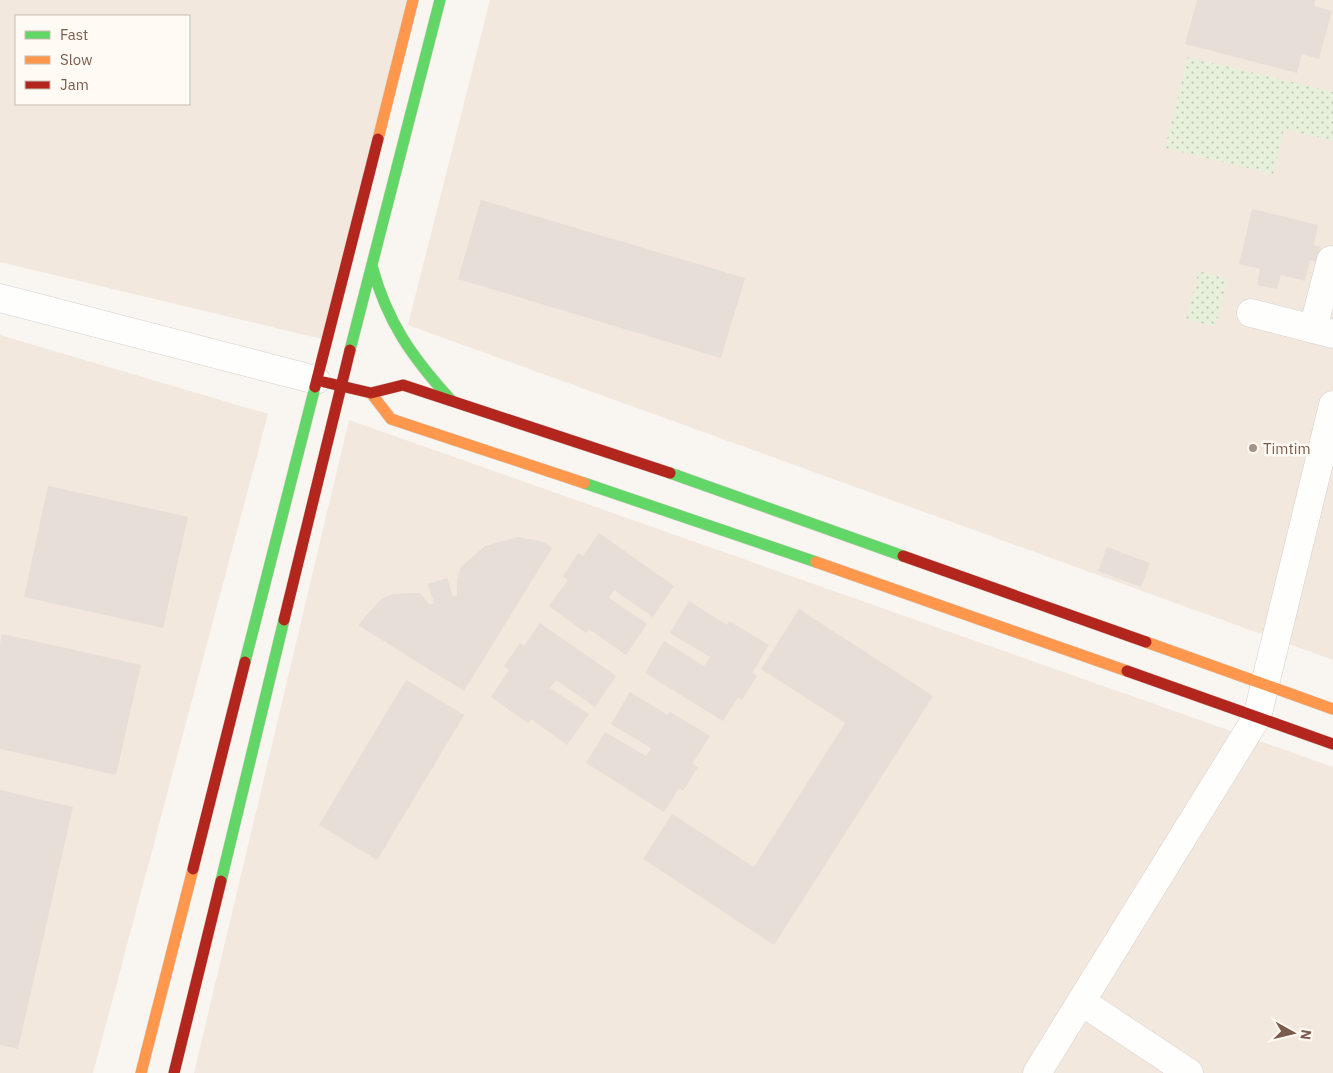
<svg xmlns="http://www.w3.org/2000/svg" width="1333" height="1073" viewBox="0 0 1333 1073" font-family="'IBM Plex Sans',sans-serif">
<defs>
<pattern id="grass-dots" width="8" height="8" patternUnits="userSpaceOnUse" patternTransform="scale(1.25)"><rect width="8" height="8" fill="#e7f0db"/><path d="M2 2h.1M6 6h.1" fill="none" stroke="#c0c6b4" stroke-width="1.8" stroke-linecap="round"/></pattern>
</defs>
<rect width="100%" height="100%" fill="#f9f5f0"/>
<g fill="#f2e8de" fill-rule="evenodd">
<path d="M0,0H416L326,340L0,262ZM16,16H189V104H16Z"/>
<polygon points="490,0 1333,0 1333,660 408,325"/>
<polygon points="0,335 268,414 93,1073 0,1073"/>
<polygon points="349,420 1333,767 1333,1073 194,1073"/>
</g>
<g fill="url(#grass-dots)">
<polygon points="1188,57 1333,92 1333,141 1284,129 1273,174 1165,148"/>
<polygon points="1199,271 1228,279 1215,327 1186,319"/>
</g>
<g fill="#e6ded7">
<polygon points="1197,0 1315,0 1314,6 1332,11 1319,59 1302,54 1297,73 1185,44"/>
<polygon points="481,200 745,278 721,358 458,279"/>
<polygon points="1252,209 1318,225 1314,245 1321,247 1317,262 1310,260 1305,281 1281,275 1277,289 1257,285 1260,269 1239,264"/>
<polygon points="48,486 188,517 163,628 24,597"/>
<polygon points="599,533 674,586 653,617 614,590 609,598 647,624 626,655 589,629 586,633 549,606 568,580 563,576 578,553 583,556"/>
<polygon points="518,537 544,542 552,548 464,691 358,625 381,599 393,594 420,593 429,604 434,603 428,584 447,578 453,597 457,595 457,580 461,567 485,546"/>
<polygon points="1107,547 1150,563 1141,587 1098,571"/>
<polygon points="689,601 727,625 729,621 769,645 752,673 757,676 742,700 738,697 723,721 645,673 664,641 704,666 710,657 670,633"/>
<polygon points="799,609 933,696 774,945 643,859 672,814 754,867 845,723 761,669"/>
<polygon points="540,623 616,676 595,707 556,680 550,688 589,714 567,745 531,719 528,723 491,697 509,670 504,666 520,643 524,646"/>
<polygon points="2,634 141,665 116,775 0,749 0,644"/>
<polygon points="406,680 464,715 377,860 319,825"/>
<polygon points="630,692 668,715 670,712 710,736 692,764 698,767 683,791 679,788 664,812 586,763 605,732 646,756 651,748 611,724"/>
<polygon points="0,790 73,807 18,1049 0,1045"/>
</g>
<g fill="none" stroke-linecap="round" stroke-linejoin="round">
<g stroke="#d7d1cb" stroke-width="29">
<g id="street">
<polyline points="0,298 316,380"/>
<polyline points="1251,313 1333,334"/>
<polyline points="1313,329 1331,260"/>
<polyline points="1082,1002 1189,1073"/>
<polyline points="1037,1073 1257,717 1333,405"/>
</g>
</g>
<g stroke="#d9d2cb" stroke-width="12">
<g id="fast">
<path d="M372,266C387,322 412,357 450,399"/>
<polyline points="350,350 440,0"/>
<polyline points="670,473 903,556"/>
<polyline points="584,483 816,562"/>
<polyline points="245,662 315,387"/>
<polyline points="221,881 284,620"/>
</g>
</g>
<g stroke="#d9d2cb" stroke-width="12">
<g id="slow">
<polyline points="378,139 413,0"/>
<polyline points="371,393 391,419 584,483"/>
<polyline points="816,562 1127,671"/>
<polyline points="1146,642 1333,709"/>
<polyline points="141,1073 193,869"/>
</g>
</g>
<g stroke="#d9d2cb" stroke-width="12">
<g id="jam">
<polyline points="324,382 371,393 403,385 670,473"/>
<polyline points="315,387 378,139"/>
<polyline points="903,556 1146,642"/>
<polyline points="284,620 350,350"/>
<polyline points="1127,671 1333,744"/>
<polyline points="193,869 245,662"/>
<polyline points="174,1073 221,881"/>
</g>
</g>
<use href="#street" stroke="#fefefd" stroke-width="28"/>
<use href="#fast" stroke="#63d668" stroke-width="11"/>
<use href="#slow" stroke="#ff974d" stroke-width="11"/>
<use href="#jam" stroke="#b3261e" stroke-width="11"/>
</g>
<circle fill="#a69286" stroke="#fffaf3" stroke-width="2" cx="1253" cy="448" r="5"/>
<g text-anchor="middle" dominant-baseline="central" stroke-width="5" stroke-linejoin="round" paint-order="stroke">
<g font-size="15" fill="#7a5c4d" stroke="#fffaf3" text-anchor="start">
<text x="1263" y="448">Timtim</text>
</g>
</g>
<rect x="15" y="15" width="175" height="90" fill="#fffaf3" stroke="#cabbb1"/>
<rect x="25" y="31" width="25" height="8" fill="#63d668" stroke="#cabbb1"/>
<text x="60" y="40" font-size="15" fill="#7a5c4d">Fast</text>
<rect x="25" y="56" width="25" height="8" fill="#ff974d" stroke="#cabbb1"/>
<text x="60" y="65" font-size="15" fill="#7a5c4d">Slow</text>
<rect x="25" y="81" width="25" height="8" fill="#b3261e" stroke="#cabbb1"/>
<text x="60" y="90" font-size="15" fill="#7a5c4d">Jam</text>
<g transform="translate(1293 1033) rotate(98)" stroke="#fffaf3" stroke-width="4" paint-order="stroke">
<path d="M0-4L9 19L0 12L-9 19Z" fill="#7a5c4d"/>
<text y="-8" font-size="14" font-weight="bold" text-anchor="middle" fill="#7a5c4d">N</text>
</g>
</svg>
